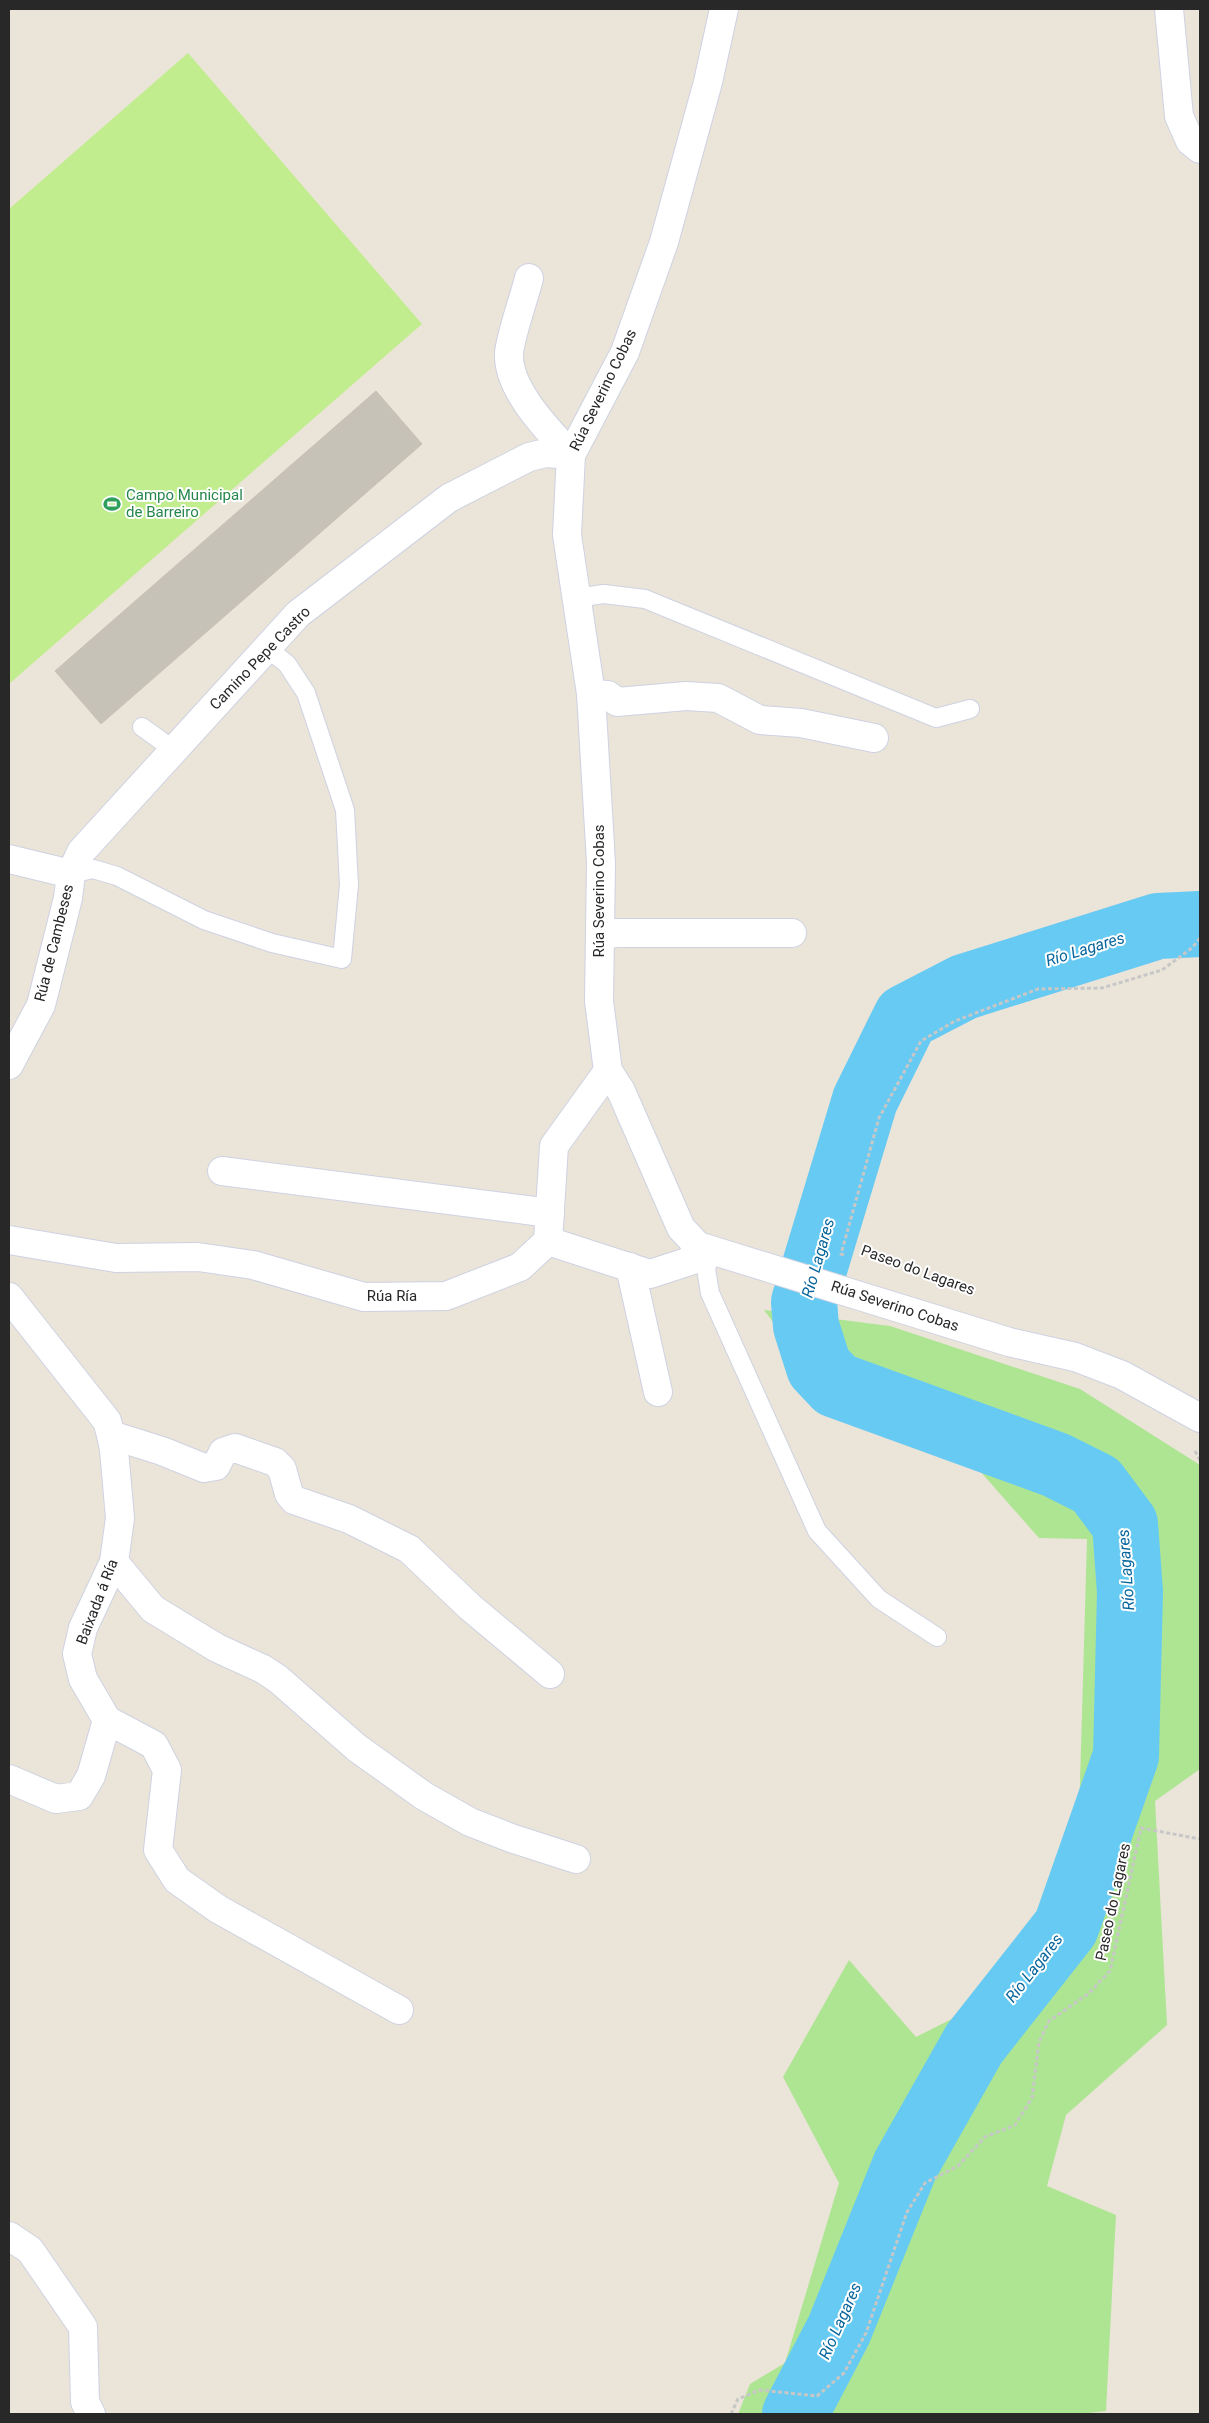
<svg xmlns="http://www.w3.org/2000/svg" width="1209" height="2423" viewBox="0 0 1209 2423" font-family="Roboto,sans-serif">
<rect width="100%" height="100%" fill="#ebe4d9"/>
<polygon fill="#ade593" points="764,1310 890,1326 1080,1389 1200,1465 1200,1769 1155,1801 1167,2025 1066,2115 1047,2186 1116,2215 1106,2411 1079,2414 738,2414 750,2384 785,2363 839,2183 783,2077 849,1960 916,2037 1075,1957 1087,1539 1039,1538 979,1470 842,1414"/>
<polygon fill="#c2ed8e" points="188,53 422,324 9,684 9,209"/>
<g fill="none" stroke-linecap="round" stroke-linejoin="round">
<polyline stroke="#67caf3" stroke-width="66" points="795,2414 839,2330 905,2166 974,2044 1066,1927 1126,1756 1130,1592 1125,1524 1096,1485 1056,1465 836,1385 819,1367 806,1326 804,1302 865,1100 906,1017 964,987 1158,926 1200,924"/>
</g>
<polygon fill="#c6c2b8" stroke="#c7c0b3" points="376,391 422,444 101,724 55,671"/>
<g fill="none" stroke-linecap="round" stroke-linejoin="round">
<g stroke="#ced2e2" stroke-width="20">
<g id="lane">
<polyline points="576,598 604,594 645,599 936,718 970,709"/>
<polyline points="142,727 174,750"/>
<polyline points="71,874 93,869 117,876 204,920 272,943 342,959 349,885 345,810 306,693 287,664 267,648"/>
<polyline points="712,1250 706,1269 710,1293 817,1531 879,1599 937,1637"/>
</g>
</g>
<g stroke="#ced2e2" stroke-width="30">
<g id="street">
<polyline points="724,9 708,82 664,242 625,352 571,455 567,535 591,694 601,863 599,1001 608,1071 621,1091 681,1228 698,1246 1009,1342 1075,1357 1122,1375 1200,1418"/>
<polyline points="1169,9 1179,116 1190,141 1200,149"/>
<path d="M529,278C524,299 511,333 509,353C507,389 548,430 571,455"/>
<polyline points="591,694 608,695 617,702 686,696 718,698 760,720 801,723 874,738"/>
<polyline points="9,859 71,874"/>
<polyline points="600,935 617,933 792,933"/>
<polyline points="9,1065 41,1005 68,898 71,874 81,852 298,614 449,498 529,457 546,453 571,455"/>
<polyline points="222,1171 550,1213"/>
<polyline points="9,1240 116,1258 198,1257 253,1265 364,1297 446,1296 520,1267 548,1241 554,1146 608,1071"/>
<polyline points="548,1241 650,1274 690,1261 698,1246"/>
<polyline points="630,1267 658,1392"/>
<polyline points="9,1297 107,1421 111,1435 114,1450 120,1518 114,1562 83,1628 77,1654 83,1679 107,1720 91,1776 79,1796 56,1799 9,1779"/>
<polyline points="111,1435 162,1451 204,1468 216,1466 223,1452 235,1448 275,1462 282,1469 289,1494 294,1500 349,1519 409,1549 470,1607 550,1674"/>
<polyline points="114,1562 153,1609 217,1648 263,1669 278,1679 357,1748 424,1796 470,1822 511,1838 576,1859"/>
<polyline points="107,1720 154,1745 167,1770 158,1850 177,1880 218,1909 399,2010"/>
<polyline points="9,2236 30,2250 83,2327 85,2402 91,2414"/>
</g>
</g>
<g stroke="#c7c7c7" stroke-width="3" stroke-dasharray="4 2.5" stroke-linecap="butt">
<polyline points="844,1255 841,1254 879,1118 921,1041 955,1021 1038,989 1102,988 1162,970 1192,948 1200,938"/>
<polyline points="1195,1451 1200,1460"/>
<polyline points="731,2414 738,2399 760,2390 817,2396 844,2373 866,2333 907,2212 925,2183 958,2166 985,2137 1015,2125 1032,2098 1039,2042 1049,2021 1088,1994 1110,1971 1141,1828 1200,1839"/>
</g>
<use href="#lane" stroke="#fff" stroke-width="18"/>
<use href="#street" stroke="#fff" stroke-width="28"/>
</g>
<defs>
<g id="stadium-bare" transform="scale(1.35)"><path d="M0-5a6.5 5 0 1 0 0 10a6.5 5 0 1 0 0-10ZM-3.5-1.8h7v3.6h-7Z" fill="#2e9e5b" stroke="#fff" stroke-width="2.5" paint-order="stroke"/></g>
</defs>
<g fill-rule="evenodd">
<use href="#stadium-bare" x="112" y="504"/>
</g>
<g text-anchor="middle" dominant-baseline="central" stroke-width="4" stroke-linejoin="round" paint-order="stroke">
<g font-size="15" fill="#282828" stroke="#fff">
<text transform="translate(603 390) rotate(-64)">Rúa Severino Cobas</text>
<text transform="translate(260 658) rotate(-46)">Camino Pepe Castro</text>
<text transform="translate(599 891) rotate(-90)">Rúa Severino Cobas</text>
<text transform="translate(54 943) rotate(-76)">Rúa de Cambeses</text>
<text transform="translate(918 1270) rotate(20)">Paseo do Lagares</text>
<text x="392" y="1296">Rúa Ría</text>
<text transform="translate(895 1306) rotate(18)">Rúa Severino Cobas</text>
<text transform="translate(97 1602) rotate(-69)">Baixada á Ría</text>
<text transform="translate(1113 1902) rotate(-78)">Paseo do Lagares</text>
</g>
<g font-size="15" fill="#27864d" stroke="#fff" text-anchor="start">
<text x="126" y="495">Campo Municipal<tspan x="126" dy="17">de Barreiro</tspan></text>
</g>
<g font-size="16" font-style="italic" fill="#08669c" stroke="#fff">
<text transform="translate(1085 949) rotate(-17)">Río Lagares</text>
<text transform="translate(818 1258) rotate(-74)">Río Lagares</text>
<text transform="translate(1126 1570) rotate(-94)">Río Lagares</text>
<text transform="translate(1034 1968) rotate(-52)">Río Lagares</text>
<text transform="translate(840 2321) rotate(-66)">Río Lagares</text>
</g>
</g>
<rect width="1209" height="2423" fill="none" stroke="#282828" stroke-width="20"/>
</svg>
